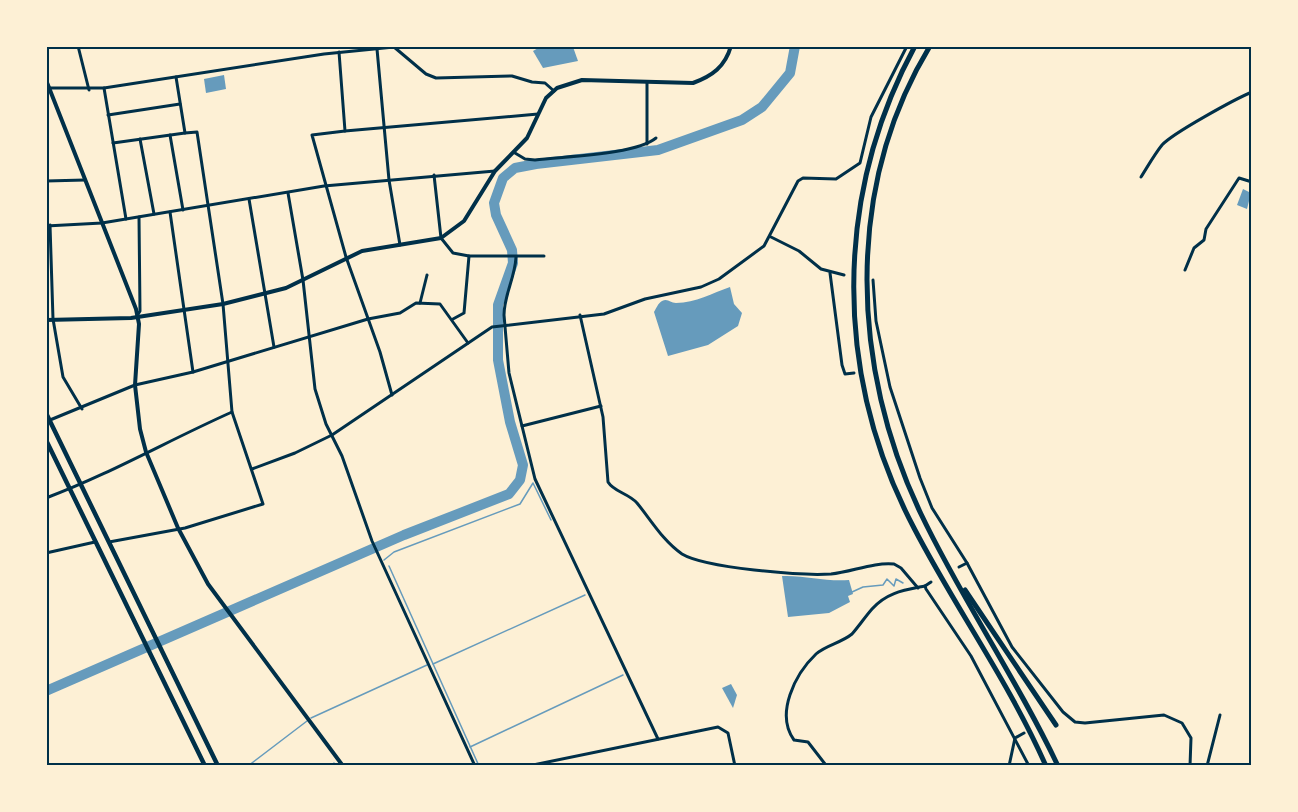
<svg xmlns="http://www.w3.org/2000/svg" width="1298" height="812" viewBox="0 0 1298 812" font-family="Signika,sans-serif">
<rect width="100%" height="100%" fill="#fdf0d5"/>
<g fill="#669bbc">
<polygon points="540,47 573,47 578,61 543,68 533,51"/>
<polygon points="224,75 226,89 206,93 204,79"/>
<polygon points="1243,189 1251,193 1247,209 1237,205"/>
<path d="M730,287L734,304L742,313L738,326L708,345L668,356L654,312C656,309 658,303 662,301C668,298 670,303 676,303C696,303 712,293 730,287Z"/>
<path d="M782,576C805,575 826,582 849,580L853,594L848,596L850,602L829,613L788,617Z"/>
<polygon points="731,684 737,695 733,708 722,688"/>
</g>
<g fill="none" stroke-linecap="round" stroke-linejoin="round">
<g stroke="#669bbc" stroke-width="1.5">
<polyline points="384,560 394,552 520,504 533,483 551,520"/>
<polyline points="389,566 479,766"/>
<polyline points="852,592 863,587 883,585 887,579 894,586 896,579 903,583"/>
<polyline points="433,664 585,595"/>
<polyline points="311,718 427,665"/>
<polyline points="470,747 623,675"/>
<polyline points="248,766 307,721"/>
<polyline points="331,766 334,763"/>
</g>
<polyline stroke="#669bbc" stroke-width="10" points="46,691 404,535 509,494 520,480 523,465 510,422 498,360 498,305 513,263 512,250 496,215 494,203 503,178 515,168 536,164 658,150 742,120 762,107 790,73 795,46"/>
<g stroke="#003049" stroke-width="3">
<polyline points="78,46 89,90"/>
<polyline points="377,49 389,180 400,245"/>
<polyline points="339,52 345,131 312,135 346,257 380,352 392,395"/>
<polyline points="46,88 104,88 324,54 394,47 426,74 436,78 512,76 532,82 545,83 554,91"/>
<polyline points="104,88 126,219"/>
<polyline points="108,115 180,104"/>
<polyline points="345,131 538,114"/>
<polyline points="170,135 183,210"/>
<polyline points="140,139 154,214"/>
<polyline points="113,143 185,133"/>
<polyline points="647,144 647,83"/>
<path d="M515,153L525,159L535,160C565,156 635,155 656,138"/>
<polyline points="434,175 441,238 453,253 469,256 544,256"/>
<path d="M1141,177C1148,166 1154,155 1162,145C1173,133 1235,99 1252,92"/>
<polyline points="46,181 85,180"/>
<polyline points="288,193 303,280 315,389 326,424 342,456 372,541 475,766"/>
<polyline points="249,199 274,347"/>
<polyline points="170,212 193,372"/>
<polyline points="50,225 53,319 63,377 82,409"/>
<polyline points="46,226 102,223 324,186 495,171"/>
<polyline points="771,237 799,251 821,269 844,275"/>
<path d="M516,257C515,278 504,295 504,315L509,373L535,479L658,739"/>
<polyline points="1185,270 1194,248 1204,240 1206,229 1239,178 1252,182"/>
<polyline points="830,273 842,365 845,374 854,373"/>
<polyline points="873,280 876,321 890,387 920,478 932,508 967,563 1012,647 1063,712 1075,722 1085,723 1164,715 1182,723 1191,738 1190,766"/>
<polyline points="420,303 427,275"/>
<path d="M580,315L603,417L608,482C614,492 628,493 637,503C651,520 663,541 682,554C705,568 802,576 831,574C852,572 873,562 894,564L901,568L918,588"/>
<polyline points="137,316 140,311 139,217"/>
<polyline points="453,319 464,313 469,256"/>
<polyline points="50,420 135,385 193,372 368,319 400,313 416,303 440,304 468,343"/>
<polyline points="522,426 601,406"/>
<polyline points="252,469 295,453 332,435 492,327 604,314 645,299 701,287 719,279 764,246 798,181 803,178 836,179 860,163 871,117 907,46"/>
<path d="M46,498C110,474 169,440 232,412"/>
<polyline points="109,542 185,528 263,504 232,412 223,304 197,132 185,133 176,77"/>
<polyline points="46,553 95,542"/>
<polyline points="959,567 967,563"/>
<polyline points="931,582 925,586 926,589 971,656 1029,766"/>
<path d="M825,764L808,742L794,740C775,714 795,674 816,654C826,645 841,643 852,634C859,626 865,617 872,609C887,592 905,590 925,586"/>
<polyline points="528,766 718,727 728,733 735,766"/>
<polyline points="1009,766 1015,738 1024,733"/>
<polyline points="1207,766 1220,715"/>
</g>
<g stroke="#003049" stroke-width="4">
<polyline points="46,80 136,309 139,324 135,385 140,429 146,452 178,528 208,584 343,766"/>
<path d="M46,320L131,318L223,304L286,288L362,251L441,238L464,221L495,171L527,138L546,98L557,88L582,80L693,83C712,76 725,67 731,46"/>
</g>
<g stroke="#003049" stroke-width="4.5">
<polyline points="46,413 218,766"/>
<polyline points="46,440 205,766"/>
</g>
<g stroke="#003049" stroke-width="5">
<path d="M915,46C833,198 834,376 914,528C956,609 1009,682 1046,766"/>
<path d="M930,46C844,188 851,368 921,514C962,600 1017,679 1058,766"/>
<polyline points="965,590 1056,725"/>
</g>
</g>
<rect width="1298" height="812" fill="none" stroke="#fdf0d5" stroke-width="96"/>
<rect x="48" y="48" width="1202" height="716" fill="none" stroke="#003049" stroke-width="2"/>
</svg>
